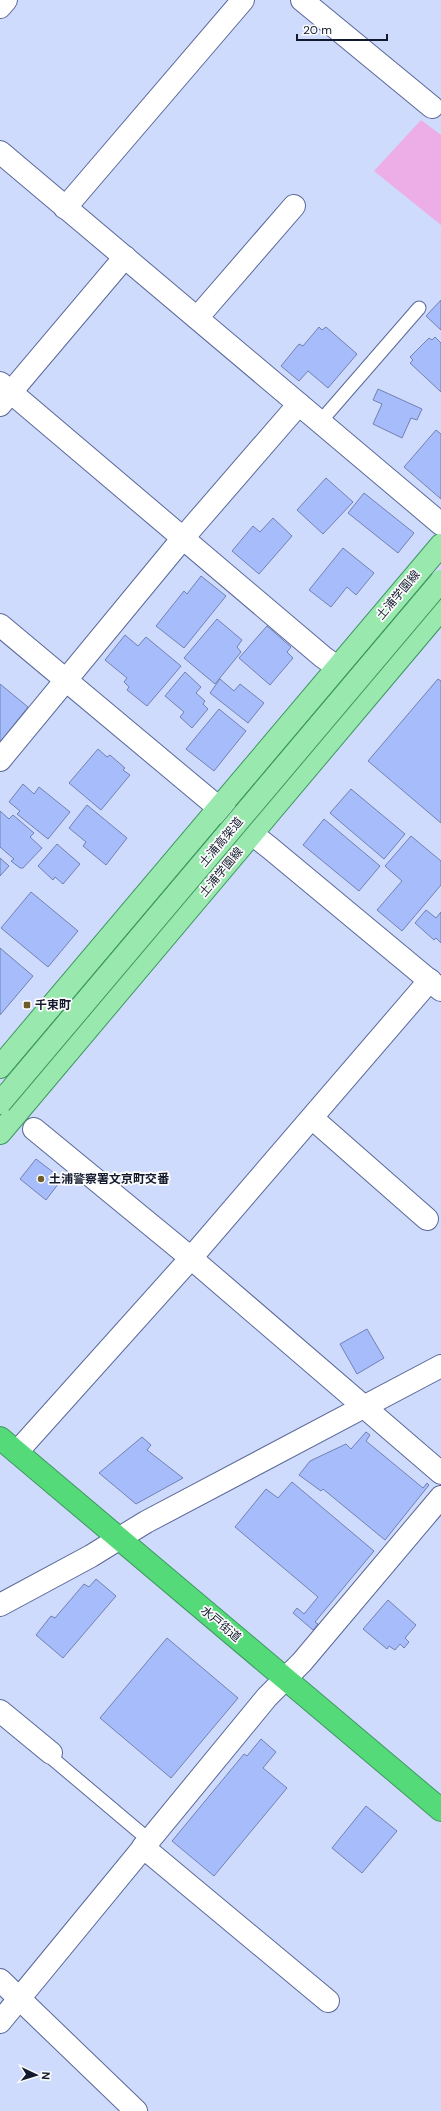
<svg xmlns="http://www.w3.org/2000/svg" width="441" height="2111" viewBox="0 0 441 2111" font-family="'DM Sans','Noto Sans JP',sans-serif">
<rect width="100%" height="100%" fill="#cfdbfc"/>
<polygon fill="#edade7" points="421,120 441,135 441,225 374,171"/>
<g fill="#a7bcfb" stroke="#7181b3">
<polygon points="441,300 441,330 426,316"/>
<polygon points="319,327 322,330 326,327 357,354 328,388 308,371 299,381 281,366 299,344 303,346"/>
<polygon points="435,337 441,343 441,392 410,363 413,360 410,357 429,338 432,340"/>
<polygon points="378,389 422,409 417,420 411,418 402,438 373,424 382,404 373,400"/>
<polygon points="436,430 441,434 441,499 404,467"/>
<polygon points="326,478 353,502 323,534 297,510"/>
<polygon points="364,493 414,533 398,553 348,513"/>
<polygon points="273,518 292,536 259,574 232,551 253,526 260,532"/>
<polygon points="343,548 374,573 356,595 347,587 331,607 309,590"/>
<polygon points="201,576 226,596 184,648 156,626 184,591 187,594"/>
<polygon points="217,619 242,640 237,647 241,652 215,684 184,658"/>
<polygon points="267,626 291,647 287,652 293,658 270,685 239,658"/>
<polygon points="125,635 138,646 146,637 181,666 147,706 127,690 129,687 124,682 127,678 105,660"/>
<polygon points="185,672 201,687 196,693 205,701 203,704 208,709 192,728 180,717 184,712 165,696"/>
<polygon points="220,679 234,691 240,684 264,703 248,723 210,693"/>
<polygon points="438,679 441,681 441,823 368,761"/>
<polygon points="0,684 28,707 0,742"/>
<polygon points="219,709 246,731 214,771 186,749"/>
<polygon points="98,749 107,757 110,755 125,768 123,770 130,775 101,810 69,783"/>
<polygon points="23,784 34,794 39,787 70,812 48,839 17,814 20,811 9,802"/>
<polygon points="351,789 405,834 384,859 330,813"/>
<polygon points="87,805 127,838 106,865 83,846 86,842 69,828"/>
<polygon points="0,811 9,819 13,815 34,833 30,837 42,848 23,868 20,868 11,861 14,859 0,847"/>
<polygon points="324,819 380,866 359,891 303,845"/>
<polygon points="411,836 441,861 441,885 402,931 377,910 402,881 385,866"/>
<polygon points="57,844 80,864 63,884 55,877 53,880 38,866"/>
<polygon points="0,858 9,866 0,876"/>
<polygon points="31,892 78,931 48,967 1,928"/>
<polygon points="426,910 436,918 441,912 441,943 436,938 434,940 415,923"/>
<polygon points="0,948 33,976 0,1015"/>
<polygon points="36,1159 62,1179 46,1200 20,1179"/>
<polygon points="367,1329 384,1358 357,1374 340,1344"/>
<polygon points="366,1432 370,1435 366,1441 423,1488 427,1483 429,1485 385,1540 323,1489 321,1491 299,1475 310,1461 346,1444 351,1449"/>
<polygon points="142,1437 151,1445 147,1450 183,1478 136,1504 99,1473"/>
<polygon points="292,1482 374,1551 315,1622 318,1624 313,1630 293,1613 297,1608 304,1614 318,1597 235,1527 266,1489 278,1498"/>
<polygon points="96,1579 116,1596 63,1658 36,1635 51,1616 55,1618 84,1584 89,1587"/>
<polygon points="388,1600 416,1625 405,1638 409,1642 404,1648 400,1644 395,1650 389,1646 387,1649 363,1629"/>
<polygon points="167,1638 238,1698 171,1778 100,1718"/>
<polygon points="261,1739 276,1752 263,1768 287,1788 214,1876 172,1841 244,1754 247,1756"/>
<polygon points="366,1806 397,1831 362,1873 332,1848"/>
</g>
<g fill="none" stroke-linecap="round" stroke-linejoin="round">
<g stroke="#596898" stroke-width="15">
<g id="lane">
<polyline points="320,422 419,308"/>
<polyline points="51,1753 53,1759 149,1840"/>
</g>
</g>
<g stroke="#596898" stroke-width="24">
<g id="street">
<polyline points="302,0 432,107"/>
<polyline points="0,7 6,0"/>
<polyline points="0,152 441,524"/>
<polyline points="65,208 243,0"/>
<polyline points="197,318 294,206"/>
<polyline points="0,383 323,657 337,667"/>
<polyline points="0,405 125,257"/>
<polyline points="0,760 183,538 299,404"/>
<polyline points="312,1118 427,1219"/>
<polyline points="34,1129 191,1258 441,1473"/>
<polyline points="17,1452 191,1258 430,980"/>
<polyline points="0,1605 91,1556 120,1538"/>
<polyline points="0,1711 51,1753"/>
<polyline points="143,1847 328,2001"/>
<polyline points="0,1980 136,2111"/>
<polyline points="0,2022 267,1697 302,1662 441,1497"/>
</g>
</g>
<g stroke="#596898" stroke-width="24">
<g id="secondary">
<polyline points="0,625 219,808 270,848 441,990"/>
<polyline points="120,1538 146,1522 441,1366"/>
</g>
</g>
<g stroke="#3e975f" stroke-width="24">
<g id="primary">
<polyline points="0,1067 441,545"/>
<polyline points="0,1133 441,609"/>
</g>
</g>
<g stroke="#3e975f" stroke-width="24">
<polyline id="highway" points="0,1438 441,1810"/>
</g>
<use href="#lane" stroke="#fff" stroke-width="13"/>
<use href="#street" stroke="#fff" stroke-width="22"/>
<use href="#secondary" stroke="#fff" stroke-width="22"/>
<use href="#primary" stroke="#99e9af" stroke-width="22"/>
<use href="#highway" stroke="#55da7a" stroke-width="22"/>
<g stroke="#3e975f" stroke-width="24" stroke-linecap="butt">
<polyline id="primary-bridge" points="0,1103 441,581"/>
</g>
<use href="#primary-bridge" stroke="#99e9af" stroke-width="22"/>
</g>
<g fill="#6f5d2b" stroke="#fcfcfc" stroke-width="1.5">
<rect x="23" y="1001" width="8" height="8" rx="2"/>
<circle cx="41" cy="1179" r="4"/>
</g>
<g text-anchor="middle" dominant-baseline="central" stroke-width="3.5" stroke-linejoin="round" paint-order="stroke">
<g font-size="12" fill="#141a2e" stroke="#fcfcfc">
<text transform="translate(398 595) rotate(-50)">土浦学園線</text>
<text transform="translate(221 842) rotate(-50)">土浦高架道</text>
<text transform="translate(221 872) rotate(-50)">土浦学園線</text>
<text transform="translate(221 1624) rotate(40)">水戸街道</text>
</g>
<g font-size="12" font-weight="bold" fill="#141a2e" stroke="#fcfcfc" text-anchor="start">
<text x="35" y="1005">千束町</text>
<text x="49" y="1179">土浦警察署文京町交番</text>
</g>
</g>
<g transform="translate(36 2075) rotate(94)" stroke="#fcfcfc" stroke-width="3" paint-order="stroke">
<path d="M0-3L7 15L0 10L-7 15Z" fill="#141a2e"/>
<text y="-6" font-size="11" font-weight="bold" text-anchor="middle" fill="#141a2e">N</text>
</g>
<path d="M297 34v6h90v-6" fill="none" stroke="#141a2e" stroke-width="2"/>
<text x="303" y="34" font-size="12" fill="#141a2e" stroke="#fcfcfc" stroke-width="3" paint-order="stroke">20 m</text>
</svg>
